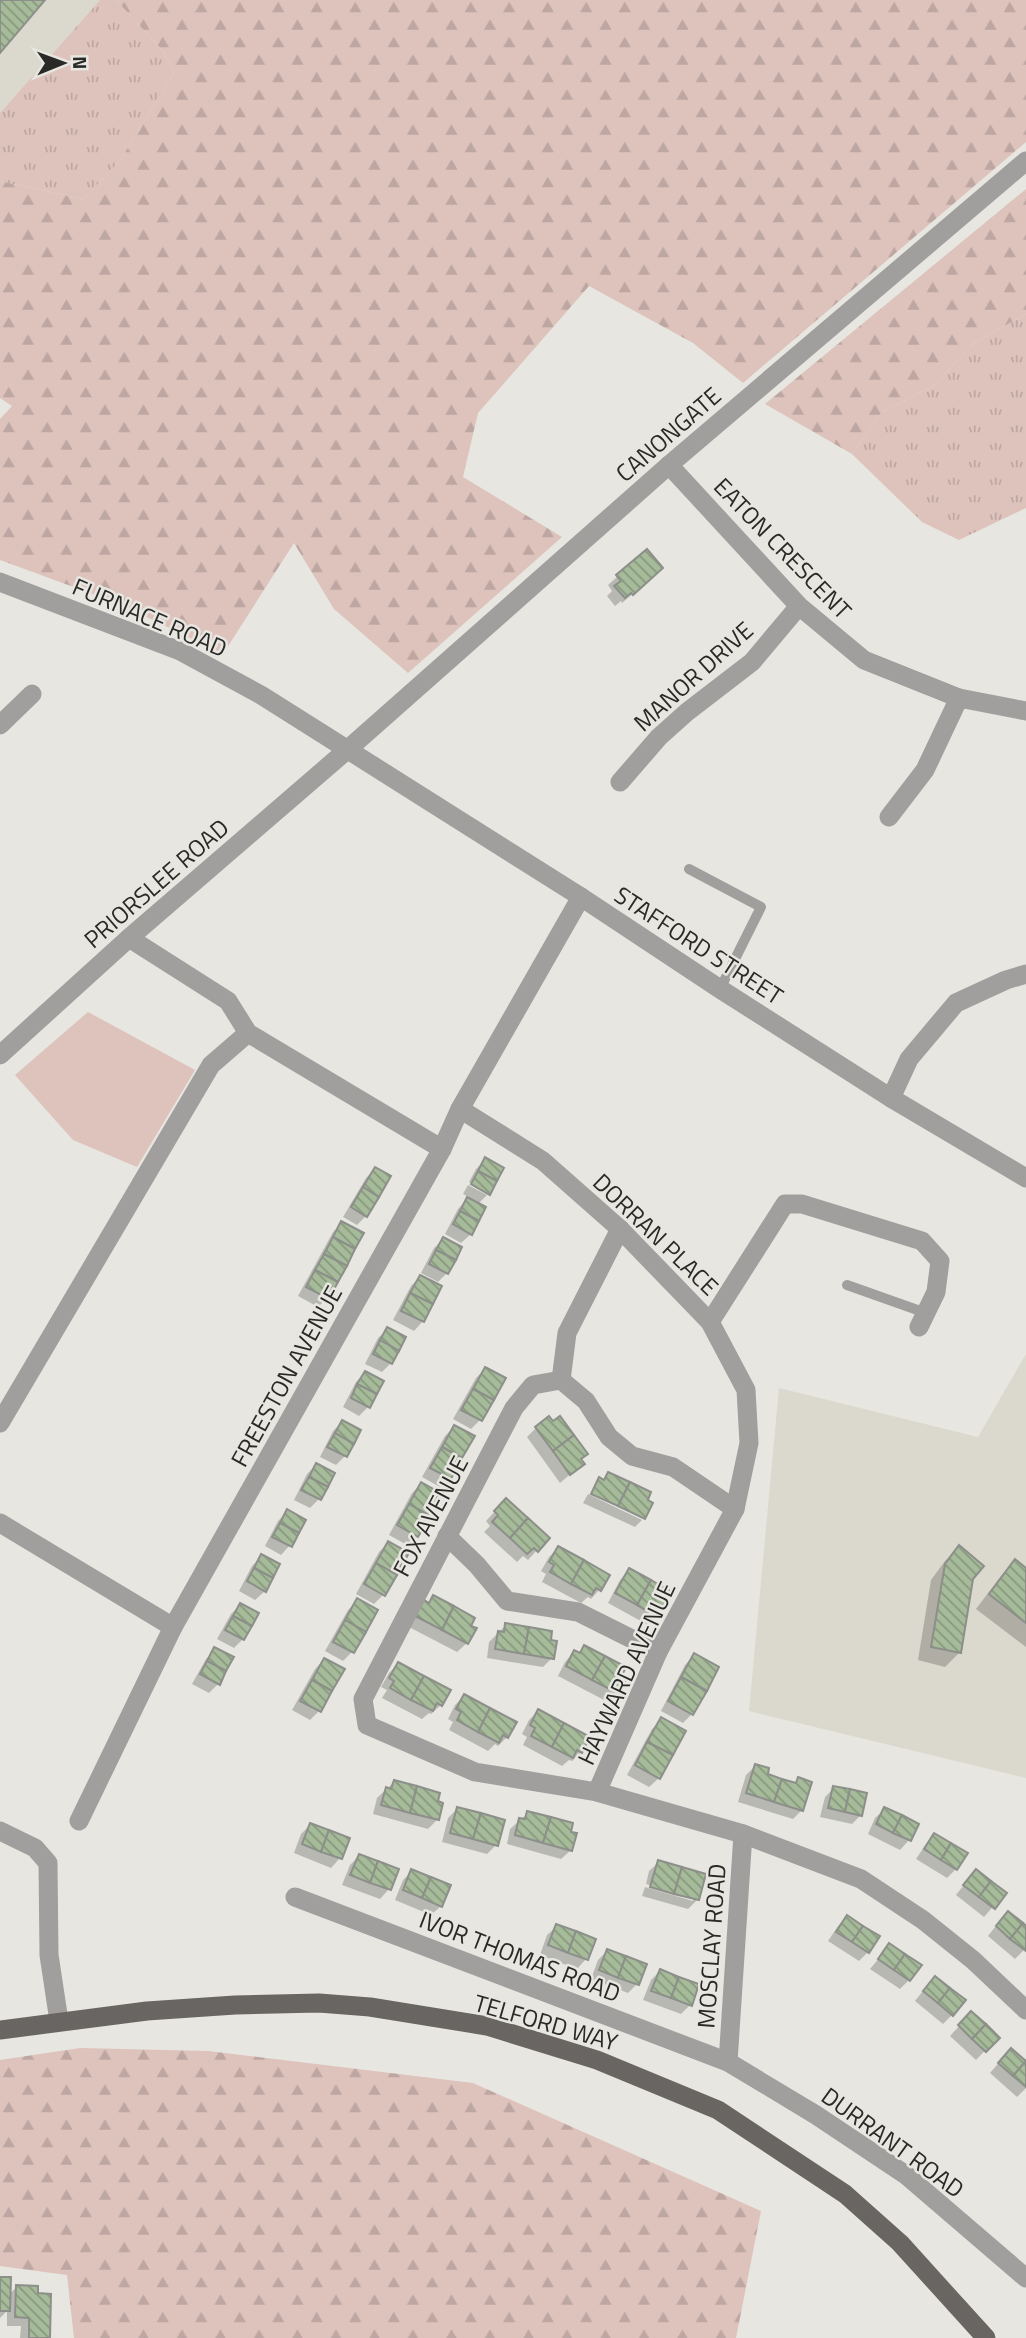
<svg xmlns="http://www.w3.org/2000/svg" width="1026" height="2338" viewBox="0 0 1026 2338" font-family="'Titillium Web',sans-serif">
<defs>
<pattern id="grass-tufts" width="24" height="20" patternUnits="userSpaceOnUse" patternTransform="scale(1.75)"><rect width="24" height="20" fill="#dec2bc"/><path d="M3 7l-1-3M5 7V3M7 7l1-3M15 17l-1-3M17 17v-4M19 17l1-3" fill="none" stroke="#bea7a2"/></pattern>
<pattern id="forest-firs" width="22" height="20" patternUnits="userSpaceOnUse" patternTransform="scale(1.75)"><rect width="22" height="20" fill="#dec2bc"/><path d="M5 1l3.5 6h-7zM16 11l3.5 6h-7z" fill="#bea7a2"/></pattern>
<pattern id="building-back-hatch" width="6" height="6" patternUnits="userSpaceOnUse" patternTransform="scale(1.75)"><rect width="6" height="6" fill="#a6bb99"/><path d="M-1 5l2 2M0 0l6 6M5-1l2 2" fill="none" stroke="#87987d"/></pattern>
</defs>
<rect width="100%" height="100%" fill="#e7e6e0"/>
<g fill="#dbd9cd">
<polygon points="0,0 100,0 0,113"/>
<polygon points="1026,1354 1026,1778 749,1711 779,1388 978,1437"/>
</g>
<g fill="url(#grass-tufts)">
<polygon points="100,0 116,0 163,51 174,73 119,162 83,199 0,181 0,113"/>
<polygon points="1026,314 1026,508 959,540 922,522 852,454 882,412 933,386 975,342"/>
</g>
<g fill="url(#forest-firs)">
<polygon points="116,0 1026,0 1026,142 743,383 693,343 589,286 478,413 463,477 562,537 408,673 334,609 294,543 223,654 120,604 0,560 0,419 12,406 0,398 0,181 83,199 119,162 174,73 163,51"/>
<polygon points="1026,189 1026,314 975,342 933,386 882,412 852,454 765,404"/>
<polygon points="80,2048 208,2051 473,2083 761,2211 736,2338 74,2338 67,2275 0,2266 0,2060"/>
</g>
<polygon fill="#dec2bc" points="88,1012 195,1070 137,1167 73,1140 15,1075"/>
<g fill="#0003">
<polygon points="646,551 652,577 622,603 621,601 615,606 607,596 612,591 608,585"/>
<polygon points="485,1160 502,1168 488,1194 488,1191 469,1182 476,1169"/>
<polygon points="375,1169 366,1216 357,1225 343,1217 366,1178"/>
<polygon points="468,1185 487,1195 477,1205 471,1234 461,1243 445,1234 458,1209 469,1197 463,1194"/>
<polygon points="342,1223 327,1298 318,1307 298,1296 333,1232"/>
<polygon points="444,1239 447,1273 438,1282 421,1273 434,1248"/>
<polygon points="420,1277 440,1287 423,1321 414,1331 393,1320 411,1286"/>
<polygon points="388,1329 391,1363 382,1372 365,1364 378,1338"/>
<polygon points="485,1369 503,1379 480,1420 471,1429 453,1419 476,1378"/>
<polygon points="365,1373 368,1407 359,1416 343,1407 356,1382"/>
<polygon points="342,1422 345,1456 336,1465 320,1457 333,1431"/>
<polygon points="454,1427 472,1437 449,1478 440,1487 422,1477 445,1436"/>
<polygon points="536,1428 582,1464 560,1483 527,1437"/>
<polygon points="316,1465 333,1474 319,1499 310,1508 294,1500 307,1474"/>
<polygon points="421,1484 416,1536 407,1545 389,1535 412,1493"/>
<polygon points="588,1494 642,1520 635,1527 583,1503"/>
<polygon points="497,1509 537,1550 528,1560 523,1556 517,1562 484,1532 490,1526 486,1521"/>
<polygon points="287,1512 290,1545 281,1555 265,1546 278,1521"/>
<polygon points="388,1543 383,1595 374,1604 356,1594 379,1552"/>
<polygon points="959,1547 972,1578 959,1653 945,1667 918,1660 931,1580 945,1561"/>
<polygon points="558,1548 600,1589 591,1599 588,1597 581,1603 542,1582 546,1574 541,1571 549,1557"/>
<polygon points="261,1557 265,1591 255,1600 239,1591 252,1566"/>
<polygon points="1015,1562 1026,1570 1026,1647 976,1609 1001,1576"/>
<polygon points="629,1570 657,1616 648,1625 608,1603 620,1580"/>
<polygon points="434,1597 469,1626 467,1643 457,1652 407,1626"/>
<polygon points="357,1601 375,1611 352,1652 343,1661 325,1651 348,1610"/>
<polygon points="240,1605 243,1639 234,1648 217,1639 231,1614"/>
<polygon points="506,1625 552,1658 543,1667 487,1658 489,1642"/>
<polygon points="584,1647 625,1679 617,1693 608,1702 558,1676 565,1662 574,1652 578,1654"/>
<polygon points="215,1650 218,1684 209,1693 192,1684 206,1659"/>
<polygon points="694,1655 692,1714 683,1723 661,1711 685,1665"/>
<polygon points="324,1660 342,1670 319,1711 310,1720 292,1710 315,1669"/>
<polygon points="398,1664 441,1705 431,1714 429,1713 422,1719 382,1698 387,1690 381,1687 389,1673"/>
<polygon points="464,1696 507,1737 498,1746 495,1744 488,1751 449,1730 453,1722 448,1719 455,1705"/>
<polygon points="538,1711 581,1752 572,1761 569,1760 562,1766 523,1745 527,1737 522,1734 529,1720"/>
<polygon points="661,1720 659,1778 649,1787 627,1775 652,1729"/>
<polygon points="755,1766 765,1775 793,1784 798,1779 802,1810 793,1819 738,1802 746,1775"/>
<polygon points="394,1782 441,1804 437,1820 428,1829 373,1814 377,1798"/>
<polygon points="834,1788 861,1815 852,1824 820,1817 825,1797"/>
<polygon points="457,1809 496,1845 487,1854 442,1842 448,1818"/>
<polygon points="885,1809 917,1824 909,1840 900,1850 868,1834 875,1818"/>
<polygon points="528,1813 569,1833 571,1850 561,1859 507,1844 510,1829"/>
<polygon points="310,1825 348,1839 340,1858 331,1868 294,1853 301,1834"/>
<polygon points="935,1835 956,1869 947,1878 916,1859 926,1844"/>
<polygon points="359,1856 397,1870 389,1889 380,1899 342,1885 350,1865"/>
<polygon points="659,1862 704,1875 697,1900 688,1909 642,1896 645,1887 693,1901 693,1897 646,1884 649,1871"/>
<polygon points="412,1871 441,1906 431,1915 395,1900 403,1880"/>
<polygon points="967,1881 1004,1894 984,1917 956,1895"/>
<polygon points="847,1917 868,1952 859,1961 828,1941 838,1926"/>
<polygon points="999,1922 1026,1928 1026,1948 1015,1959 988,1936"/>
<polygon points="557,1926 594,1940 586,1959 577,1969 540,1955 547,1935"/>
<polygon points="890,1945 909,1980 900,1989 870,1969"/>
<polygon points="607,1951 637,1984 628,1993 591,1979 598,1960"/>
<polygon points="660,1971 690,2005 681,2014 643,2000 651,1980"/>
<polygon points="926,1987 952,2015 943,2024 915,2001"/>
<polygon points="971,2013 997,2038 976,2060 950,2036"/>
<polygon points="1002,2059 1026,2063 1026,2088 1017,2097 990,2073"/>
<polygon points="0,2278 8,2295 17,2287 48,2338 20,2338 21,2326 7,2326 7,2311 0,2318"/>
</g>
<g fill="url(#building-back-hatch)" stroke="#8c8f8a" stroke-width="2">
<polygon points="0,0 45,0 0,53"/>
<polygon points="647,549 663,568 633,595 631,593 625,598 614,586 621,581 616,575"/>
<polygon points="485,1157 504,1168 497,1181 478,1171"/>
<polygon points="375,1167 391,1176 379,1197 363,1187"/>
<polygon points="478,1171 497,1181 490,1195 471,1184"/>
<polygon points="363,1187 379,1197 367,1217 351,1207"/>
<polygon points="467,1197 486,1207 479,1221 460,1211"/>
<polygon points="460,1211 479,1221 472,1235 453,1224"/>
<polygon points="341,1221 364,1233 355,1249 333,1237"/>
<polygon points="333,1237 355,1249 347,1266 324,1254"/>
<polygon points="443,1237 462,1247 456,1260 436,1250"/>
<polygon points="436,1250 456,1260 448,1274 429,1264"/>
<polygon points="324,1254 347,1266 338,1282 315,1270"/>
<polygon points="315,1270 338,1282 329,1299 306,1287"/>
<polygon points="420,1275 442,1286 433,1304 410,1293"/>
<polygon points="410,1293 433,1304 424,1322 401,1311"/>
<polygon points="387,1327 406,1337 399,1351 380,1340"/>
<polygon points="380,1340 399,1351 392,1364 373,1354"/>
<polygon points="485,1367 506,1378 494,1400 473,1389"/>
<polygon points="365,1371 384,1381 377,1394 357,1384"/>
<polygon points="357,1384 377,1394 370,1408 351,1398"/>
<polygon points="473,1389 494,1400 482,1421 461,1410"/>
<polygon points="549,1416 553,1421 560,1416 574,1435 553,1451 535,1427"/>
<polygon points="342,1420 361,1430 354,1444 335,1433"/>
<polygon points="454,1425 475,1436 462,1458 442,1447"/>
<polygon points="335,1433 354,1444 347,1457 327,1447"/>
<polygon points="574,1435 588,1454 581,1459 585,1464 570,1475 553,1451"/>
<polygon points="442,1447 462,1458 451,1479 430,1468"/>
<polygon points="316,1463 335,1473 328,1487 309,1477"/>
<polygon points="608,1472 630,1482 618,1506 591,1494 599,1477 604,1480"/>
<polygon points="309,1477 328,1487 321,1500 301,1490"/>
<polygon points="421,1482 442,1494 430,1516 409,1504"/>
<polygon points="630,1482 651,1492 648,1500 653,1503 645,1519 618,1506"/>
<polygon points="506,1498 528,1518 510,1538 492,1522 498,1515 494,1511"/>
<polygon points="409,1504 430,1516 418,1537 397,1525"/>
<polygon points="287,1509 306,1520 299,1533 280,1523"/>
<polygon points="528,1518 550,1538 538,1552 534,1548 527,1554 510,1538"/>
<polygon points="280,1523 299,1533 292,1547 272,1537"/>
<polygon points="388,1541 409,1553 397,1575 376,1563"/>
<polygon points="959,1545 984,1566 973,1579 961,1653 931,1647 945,1564"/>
<polygon points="558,1546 584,1560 571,1584 550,1572 554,1565 549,1562"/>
<polygon points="261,1554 280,1564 273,1578 254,1568"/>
<polygon points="1015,1559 1026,1568 1026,1623 989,1594"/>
<polygon points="584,1560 610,1575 601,1591 596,1588 592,1595 571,1584"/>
<polygon points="376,1563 397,1575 385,1596 364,1584"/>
<polygon points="254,1568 273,1578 266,1592 247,1581"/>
<polygon points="629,1568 651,1580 637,1605 615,1593"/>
<polygon points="651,1580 672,1592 658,1617 637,1605"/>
<polygon points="433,1595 454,1606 442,1630 415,1616 424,1600 429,1603"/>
<polygon points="357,1598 378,1610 366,1632 345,1620"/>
<polygon points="240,1603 259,1613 252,1626 233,1616"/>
<polygon points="454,1606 475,1618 471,1626 477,1628 468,1644 442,1630"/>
<polygon points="233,1616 252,1626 244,1640 225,1630"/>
<polygon points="345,1620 366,1632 354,1653 333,1642"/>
<polygon points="505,1623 529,1627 524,1654 495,1649 498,1631 504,1632"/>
<polygon points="529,1627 552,1631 551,1640 557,1641 554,1659 524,1654"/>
<polygon points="584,1645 605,1656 592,1680 566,1666 574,1650 580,1653"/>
<polygon points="214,1647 234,1657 226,1671 207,1661"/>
<polygon points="694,1653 719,1667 707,1691 681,1677"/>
<polygon points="605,1656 626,1667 622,1675 627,1678 619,1694 592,1680"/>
<polygon points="324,1658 345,1669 332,1691 312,1680"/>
<polygon points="207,1661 226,1671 220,1685 200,1674"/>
<polygon points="398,1662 424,1676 411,1700 390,1688 394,1681 389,1678"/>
<polygon points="424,1676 451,1690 442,1706 437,1703 433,1711 411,1700"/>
<polygon points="681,1677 707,1691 693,1715 668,1701"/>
<polygon points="312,1680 332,1691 321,1712 300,1701"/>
<polygon points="464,1694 490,1708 478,1732 457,1720 461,1712 456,1709"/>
<polygon points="490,1708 517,1722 508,1738 503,1735 499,1743 478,1732"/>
<polygon points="538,1709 564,1723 552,1747 531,1736 535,1728 530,1725"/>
<polygon points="661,1717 686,1731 673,1755 647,1742"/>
<polygon points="564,1723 590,1737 582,1753 577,1750 573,1758 552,1747"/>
<polygon points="647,1742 673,1755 660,1779 635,1765"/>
<polygon points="755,1764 769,1768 768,1774 782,1779 774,1802 746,1793"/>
<polygon points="798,1777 812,1782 803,1811 774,1802 782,1779 796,1783"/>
<polygon points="394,1780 417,1786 410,1813 381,1805 386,1787 391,1789"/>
<polygon points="417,1786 440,1793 438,1801 443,1803 439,1820 410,1813"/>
<polygon points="833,1786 850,1789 845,1812 828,1808"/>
<polygon points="850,1789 867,1793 862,1816 845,1812"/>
<polygon points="457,1807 481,1813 473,1839 450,1833"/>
<polygon points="884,1807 902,1815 893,1833 876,1824"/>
<polygon points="527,1811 551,1817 543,1843 515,1835 519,1818 525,1819"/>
<polygon points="481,1813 505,1820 498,1846 473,1839"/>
<polygon points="902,1815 919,1824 911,1841 893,1833"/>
<polygon points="551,1817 573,1823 571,1832 577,1833 572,1851 543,1843"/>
<polygon points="310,1823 329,1830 321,1852 302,1844"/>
<polygon points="329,1830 350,1838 342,1859 321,1852"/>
<polygon points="934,1833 951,1843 941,1860 924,1849"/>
<polygon points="951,1843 968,1853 957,1870 941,1860"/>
<polygon points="359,1854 378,1861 370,1883 350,1875"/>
<polygon points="658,1860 682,1867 674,1894 650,1887"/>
<polygon points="378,1861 399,1869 391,1890 370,1883"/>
<polygon points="682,1867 706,1874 699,1900 674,1894"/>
<polygon points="411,1869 431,1877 422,1898 403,1890"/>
<polygon points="976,1869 991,1881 979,1897 963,1885"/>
<polygon points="431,1877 451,1885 442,1907 422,1898"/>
<polygon points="991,1881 1007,1893 995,1909 979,1897"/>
<polygon points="1008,1911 1023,1923 1010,1939 996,1926"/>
<polygon points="847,1915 863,1926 852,1942 836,1932"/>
<polygon points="1023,1923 1026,1926 1026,1951 1010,1939"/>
<polygon points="556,1924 576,1931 568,1953 548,1945"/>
<polygon points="863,1926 880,1936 869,1953 852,1942"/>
<polygon points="576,1931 596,1939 588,1960 568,1953"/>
<polygon points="889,1943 905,1954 894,1970 878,1959"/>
<polygon points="607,1949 626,1956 618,1978 599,1970"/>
<polygon points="905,1954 922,1965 910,1981 894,1970"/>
<polygon points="626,1956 647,1964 639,1985 618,1978"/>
<polygon points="660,1969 679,1977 671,1998 651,1991"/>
<polygon points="935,1976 950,1988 938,2003 923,1991"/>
<polygon points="679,1977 699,1984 692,2006 671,1998"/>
<polygon points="950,1988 966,2000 953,2016 938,2003"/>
<polygon points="971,2011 986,2024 972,2039 958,2025"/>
<polygon points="986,2024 1000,2038 986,2052 972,2039"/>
<polygon points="1011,2048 1026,2061 1013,2076 998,2063"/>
<polygon points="1026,2061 1026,2087 1013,2076"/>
<polygon points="0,2277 11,2277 10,2311 0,2311"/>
<polygon points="16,2285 38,2286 38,2293 51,2294 50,2338 29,2338 29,2318 15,2317"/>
</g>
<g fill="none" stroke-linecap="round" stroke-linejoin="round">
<g stroke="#a19f9d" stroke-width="10">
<polyline points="689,869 761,907 720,989"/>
<polyline points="847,1285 926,1313"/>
</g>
<g stroke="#a19f9d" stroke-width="19">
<polyline points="669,465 799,606 864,660 959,698 1026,711"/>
<polyline points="0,725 32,694"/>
<polyline points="620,782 659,737 687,712 752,662 799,606"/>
<polyline points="889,817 925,770 959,698"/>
<polyline points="129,938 228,1001 248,1033 442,1149"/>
<polyline points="0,1055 129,938 347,750 669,465 1026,161"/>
<polyline points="891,1098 909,1059 956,1003 1006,980 1026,974"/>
<polyline points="460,1109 543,1161 620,1229 710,1322 746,1390 749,1443 735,1509 658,1652 597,1792 475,1772 367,1725 363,1699 514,1408 533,1385 561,1380"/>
<polyline points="620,1229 567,1333 561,1380 586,1401 609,1437 632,1456 673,1467 735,1509"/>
<polyline points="710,1322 785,1204 802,1204 922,1241 940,1261 936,1292 919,1327"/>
<polyline points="0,1423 211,1065 248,1033"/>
<polyline points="0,1523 173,1627"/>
<polyline points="447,1536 477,1565 507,1601 578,1612 658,1652"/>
<polyline points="597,1792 743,1834 728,2062"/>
<polyline points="79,1821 173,1627 442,1149 460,1109 581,897"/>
<polyline points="0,1831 35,1848 48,1863 49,1955 59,2021"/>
<polyline points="743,1834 861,1879 923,1920 973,1960 1026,2010"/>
<polyline points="295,1897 728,2062 816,2115 906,2175 1026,2278"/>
</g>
<polyline stroke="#a19f9d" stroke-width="19" points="0,582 180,651 261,695 581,897 720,989 891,1098 1026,1178"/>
<polyline stroke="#696562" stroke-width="19" points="0,2030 147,2011 235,2005 319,2003 370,2007 487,2026 597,2060 718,2110 845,2194 900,2243 986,2338"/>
</g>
<g text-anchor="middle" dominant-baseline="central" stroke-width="5" stroke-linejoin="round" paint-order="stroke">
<g font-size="24" fill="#292927" stroke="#e7e6e0">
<text transform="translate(668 434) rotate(-41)">CANONGATE</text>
<text transform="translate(783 548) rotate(46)">EATON CRESCENT</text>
<text transform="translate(150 617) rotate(23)">FURNACE ROAD</text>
<text transform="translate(693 676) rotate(-42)">MANOR DRIVE</text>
<text transform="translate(156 883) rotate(-41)">PRIORSLEE ROAD</text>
<text transform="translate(699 945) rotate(33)">STAFFORD STREET</text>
<text transform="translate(656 1234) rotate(44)">DORRAN PLACE</text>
<text transform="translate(286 1376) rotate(-61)">FREESTON AVENUE</text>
<text transform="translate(430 1516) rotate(-62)">FOX AVENUE</text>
<text transform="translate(626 1673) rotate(-65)">HAYWARD AVENUE</text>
<text transform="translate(711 1946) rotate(-86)">MOSCLAY ROAD</text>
<text transform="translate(520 1956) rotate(21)">IVOR THOMAS ROAD</text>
<text transform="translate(546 2022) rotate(16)">TELFORD WAY</text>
<text transform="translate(893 2142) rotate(36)">DURRANT ROAD</text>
</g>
</g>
<g transform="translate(63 63) rotate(89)" stroke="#e7e6e0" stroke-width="5" paint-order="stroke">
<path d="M0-5L12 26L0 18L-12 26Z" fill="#292927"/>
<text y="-10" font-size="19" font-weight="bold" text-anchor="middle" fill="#292927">N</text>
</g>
</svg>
